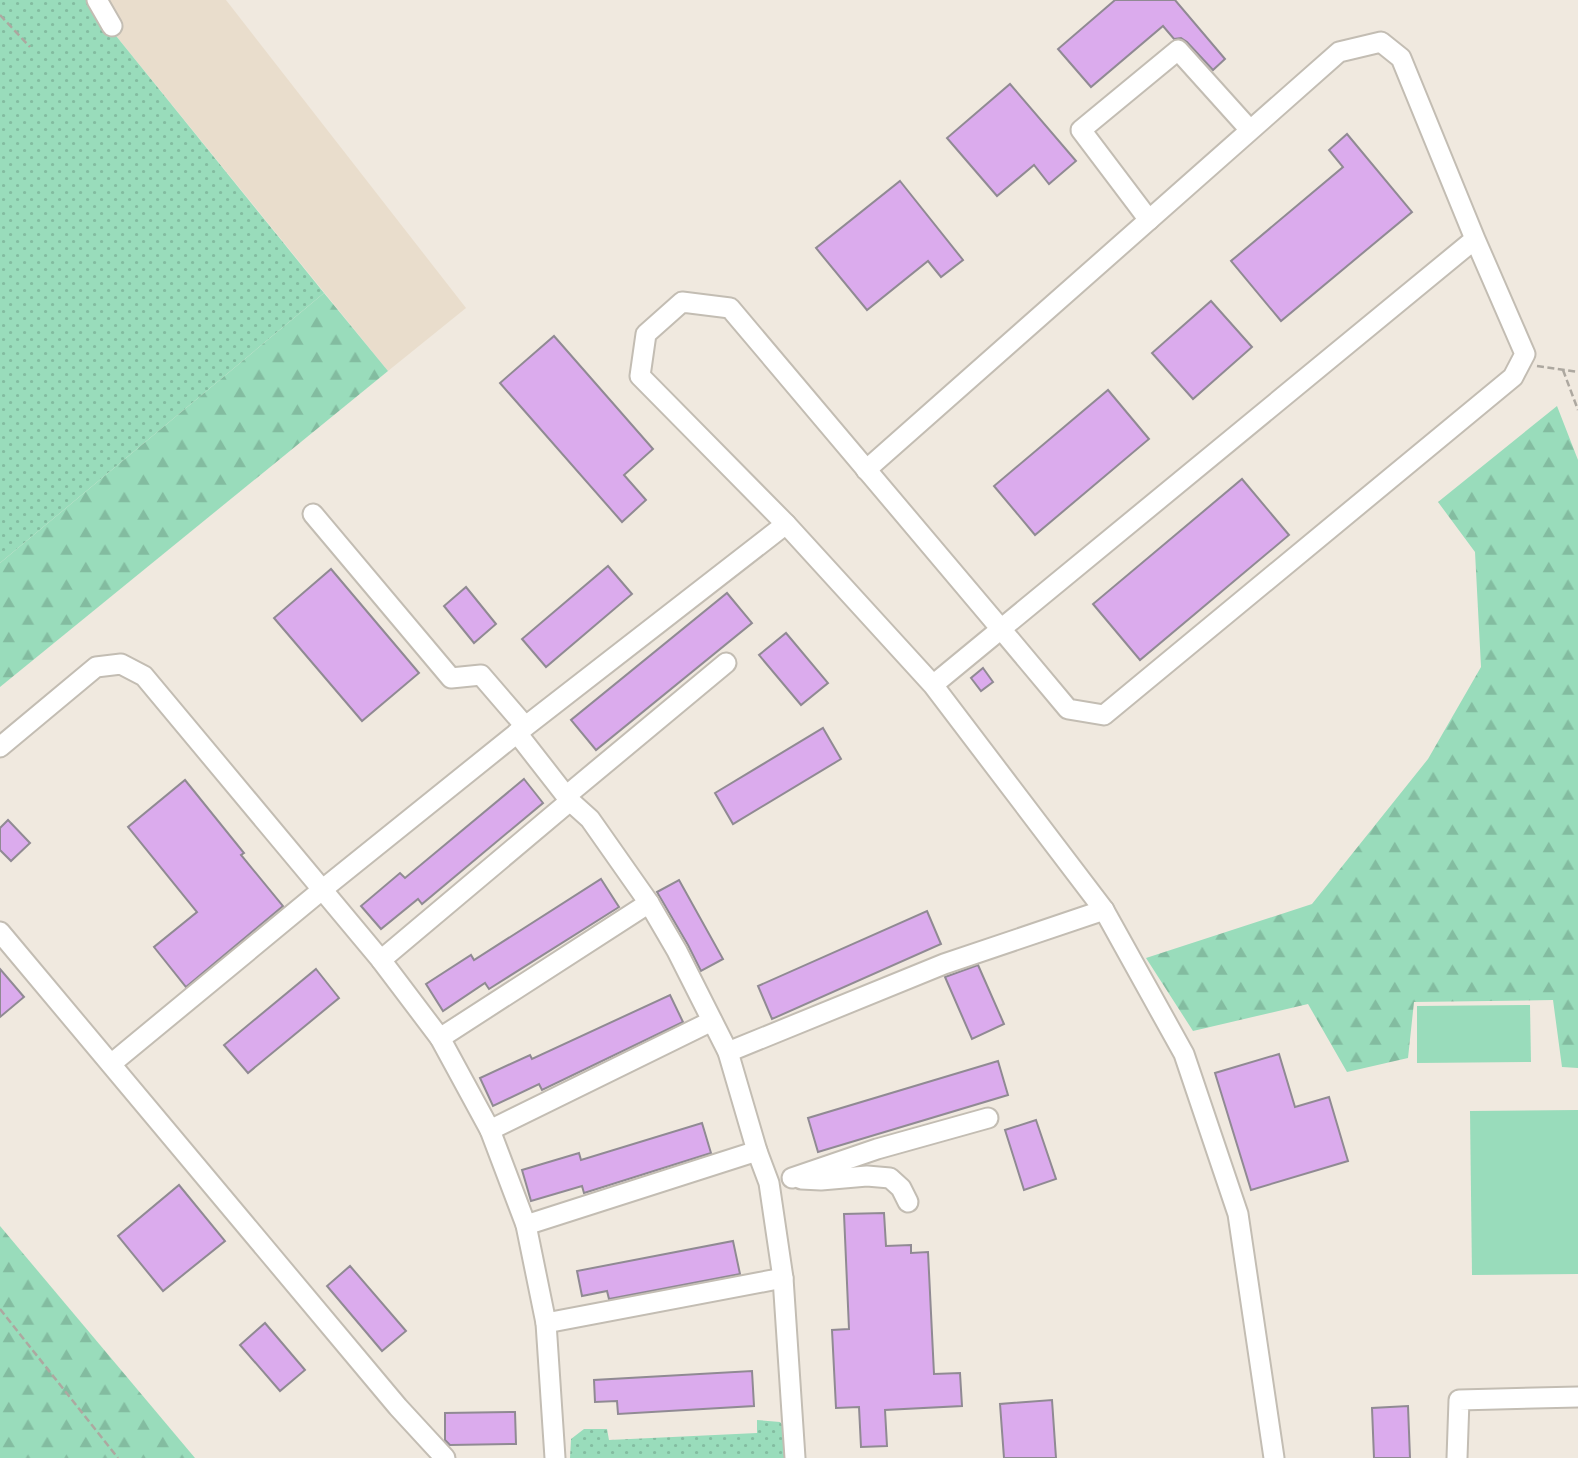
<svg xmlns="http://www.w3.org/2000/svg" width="1578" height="1458" viewBox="0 0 1578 1458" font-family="Roboto,sans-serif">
<defs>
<pattern id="grass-dots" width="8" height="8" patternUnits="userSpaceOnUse" patternTransform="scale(1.75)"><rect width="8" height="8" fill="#99dcbb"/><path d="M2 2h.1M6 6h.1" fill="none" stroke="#83bca0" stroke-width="1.8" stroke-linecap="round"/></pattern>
<pattern id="forest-firs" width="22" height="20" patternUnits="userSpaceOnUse" patternTransform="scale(1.75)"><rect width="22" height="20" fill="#99dcbb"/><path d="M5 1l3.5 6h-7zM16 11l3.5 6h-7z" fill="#83bca0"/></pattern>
</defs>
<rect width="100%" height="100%" fill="#f0e9df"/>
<polygon fill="#e9ddcc" points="87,0 226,0 466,308 388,371"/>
<g fill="url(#grass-dots)">
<polygon points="0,0 87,0 324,293 0,563"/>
<polygon points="757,1420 780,1422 790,1433 790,1458 570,1458 571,1439 584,1429 607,1429 609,1440 757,1433"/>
</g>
<g fill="url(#forest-firs)">
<polygon points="324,293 388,371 0,687 0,563"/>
<polygon points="1557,406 1578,460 1578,1068 1562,1067 1553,1000 1414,1002 1408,1058 1347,1072 1308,1004 1193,1031 1146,958 1312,904 1428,759 1481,667 1475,552 1438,502"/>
<polygon points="0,1226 195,1458 0,1458"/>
</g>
<g fill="#99dcbb">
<polygon points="1530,1005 1531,1062 1417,1063 1417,1006"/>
<polygon points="1578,1110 1578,1274 1472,1275 1470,1111"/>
</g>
<g fill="#dbabed" stroke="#908a93" stroke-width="2">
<polygon points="1115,0 1175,0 1225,59 1213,70 1187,42 1181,38 1174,39 1163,26 1091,87 1058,49"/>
<polygon points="1010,84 1076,161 1049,184 1034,165 997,196 947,138"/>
<polygon points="1347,134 1412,212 1281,321 1231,261 1343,167 1329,150"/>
<polygon points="900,181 963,260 941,277 928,261 867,310 816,248"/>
<polygon points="1211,301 1252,347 1193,399 1152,353"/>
<polygon points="554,336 653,449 624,475 646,500 622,522 500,383"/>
<polygon points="1108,390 1149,439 1035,535 994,486"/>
<polygon points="1242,479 1289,535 1140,660 1093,604"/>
<polygon points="608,566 632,594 546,667 522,639"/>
<polygon points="331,569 419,673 362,721 274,618"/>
<polygon points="466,587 496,624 474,643 444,606"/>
<polygon points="727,593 752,623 596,750 571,720"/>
<polygon points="786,633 828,683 801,705 759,655"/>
<polygon points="983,668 993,682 981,691 971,678"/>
<polygon points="823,728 841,759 733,824 715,793"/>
<polygon points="524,779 543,803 422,904 418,899 381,929 361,906 400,873 405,878"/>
<polygon points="185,780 244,853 241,855 283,906 186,987 154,947 197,912 128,827"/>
<polygon points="8,820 30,843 11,861 0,850 0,828"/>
<polygon points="601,879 619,907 489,989 485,983 443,1011 426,984 471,955 474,960"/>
<polygon points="679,880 723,959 701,971 688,945 657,892"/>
<polygon points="927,911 941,944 772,1019 758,986"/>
<polygon points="978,965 1004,1024 972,1039 945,977"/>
<polygon points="0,969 24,997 0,1017"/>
<polygon points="316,969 339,998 248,1073 224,1045"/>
<polygon points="670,995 683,1022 542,1090 539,1084 493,1106 480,1078 530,1055 532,1059"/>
<polygon points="1279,1054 1295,1107 1329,1097 1348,1161 1251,1190 1215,1073"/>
<polygon points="998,1061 1008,1095 818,1152 808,1118"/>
<polygon points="1036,1120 1056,1179 1024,1190 1005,1130"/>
<polygon points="702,1123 711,1153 584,1193 582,1186 531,1201 522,1170 579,1153 581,1160"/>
<polygon points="179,1185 225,1241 163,1291 118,1236"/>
<polygon points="884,1213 886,1246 911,1245 911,1253 928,1252 934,1374 960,1373 962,1406 885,1410 887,1446 861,1447 859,1407 836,1408 832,1330 849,1329 844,1214"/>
<polygon points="733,1241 740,1274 609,1299 607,1291 582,1296 577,1271"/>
<polygon points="350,1266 406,1331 382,1351 327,1286"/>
<polygon points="265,1323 305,1370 280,1391 240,1345"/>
<polygon points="752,1371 754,1406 618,1414 617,1401 595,1402 594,1380"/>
<polygon points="1052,1400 1056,1458 1004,1458 1000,1404"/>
<polygon points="1408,1406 1410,1458 1374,1458 1372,1408"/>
<polygon points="515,1412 516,1444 450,1445 445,1440 445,1413"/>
</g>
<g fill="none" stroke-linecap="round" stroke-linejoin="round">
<g stroke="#c3bdb3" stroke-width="23">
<g id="minor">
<polyline points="97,0 112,26"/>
<polyline points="1149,220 1081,130 1178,50 1250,130"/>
<polyline points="866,470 1339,52 1381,42 1401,58 1475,239 1525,354 1513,377 1104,715 1068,709 1001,629 1475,239"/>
<polyline points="313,514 451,678 481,675 525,726"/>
<polyline points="933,685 1001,629 730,308 682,302 646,334 640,376 786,524 933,685 1104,910 1184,1054 1238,1214 1274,1458"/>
<polyline points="517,733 570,801 590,819 649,903 677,951 728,1052 757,1151 769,1183 783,1278 795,1458"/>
<polyline points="0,747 96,667 121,664 144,676 381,960 440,1038 490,1130 526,1225 546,1323 555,1458"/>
<polyline points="566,796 726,663"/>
<polyline points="0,932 398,1407 445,1458"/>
<polyline points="381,960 570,801"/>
<polyline points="440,1038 649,903"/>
<polyline points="728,1052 944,964 1104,910"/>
<polyline points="111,1064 323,889 517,733 786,524"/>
<polyline points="490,1130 712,1021"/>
<polyline points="792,1178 877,1149 988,1118"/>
<polyline points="801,1179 821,1180 867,1176 890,1178 901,1188 908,1202"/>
<polyline points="526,1225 757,1151"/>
<polyline points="546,1323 783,1278"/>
<polyline points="1457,1458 1459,1400 1578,1397"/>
</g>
</g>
<g stroke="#ada8a0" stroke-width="2.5" stroke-dasharray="7 3.5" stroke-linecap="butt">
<polyline points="0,15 30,47"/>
<polyline points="1537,366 1578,372"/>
<polyline points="1563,370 1578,410"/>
<polyline points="0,1309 118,1458"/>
</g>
<use href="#minor" stroke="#fff" stroke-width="19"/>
</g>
</svg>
